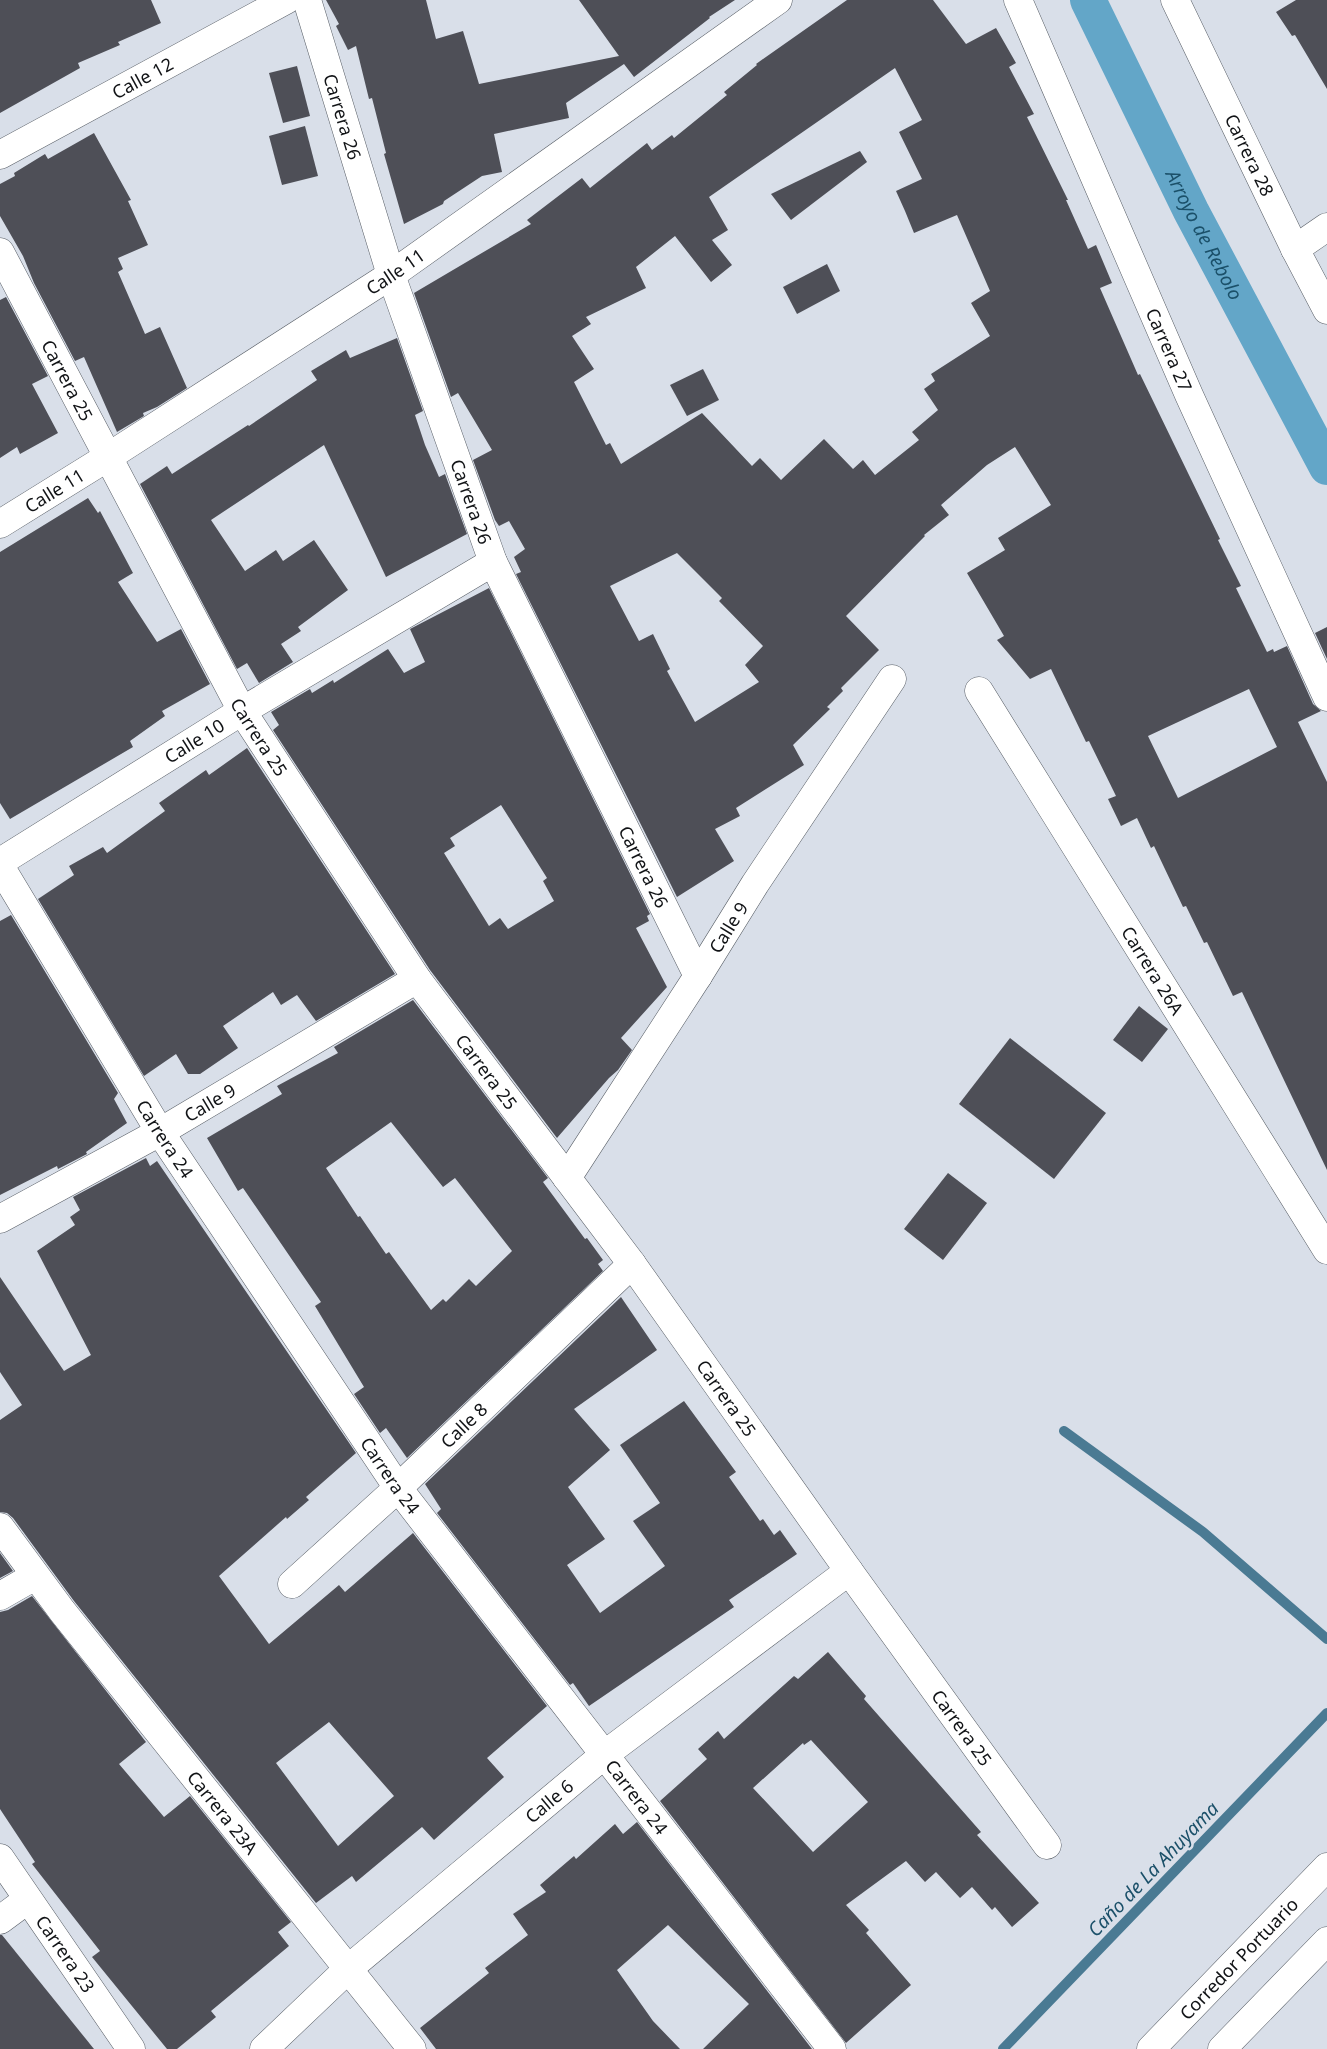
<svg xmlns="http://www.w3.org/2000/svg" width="1327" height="2049" viewBox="0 0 1327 2049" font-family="'Noto Sans',sans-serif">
<rect width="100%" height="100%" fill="#d9dfe9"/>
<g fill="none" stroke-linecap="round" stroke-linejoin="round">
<g stroke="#4a7a93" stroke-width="10">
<polyline points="1064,1431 1203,1532 1327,1639"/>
<polyline points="1003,2049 1327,1713"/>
</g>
<path stroke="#63a6c8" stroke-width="36" id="s1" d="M1088,0L1191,211L1327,467"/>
</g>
<g fill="#4e4f57" fill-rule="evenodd">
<polygon points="0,0 151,0 161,23 118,42 120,45 78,63 80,68 0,113"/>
<polygon points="326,0 426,0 436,39 463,31 479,84 619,56 579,0 735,0 709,17 710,18 634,77 624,64 566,103 569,118 494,134 502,172 482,176 444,201 443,204 404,224 384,154 386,153 372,98 369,99 356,46 348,50 336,26 339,24"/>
<path d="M847,0H933L966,44L996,28L1016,63L1009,67L1034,114L1027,117L1068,200H1066L1088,249L1096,245L1112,283L1100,288L1138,375L1140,374L1220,539L1218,540L1241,586L1236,588L1267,652L1273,649L1274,652L1287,646L1313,704L1321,711L1298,722L1327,782V1170L1242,992L1233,996L1207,942L1204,943L1186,906L1183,907L1154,846L1151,848L1137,818L1121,826L1108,799L1116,796L1089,741L1086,742L1051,669L1030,679L997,640L1004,636L967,573L1005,550L998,538L1051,505L1015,447L987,465L941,505L949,515L924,535L925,536L846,616L879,650L841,688L843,691L827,707L830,709L793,745L804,765L736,808L740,816L715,829L734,861L677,897L516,574L521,572L514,557L525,549L509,521L499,526L495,520L473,460L492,450L458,393L451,397L414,293L531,224L527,220L582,178L590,188L647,143L652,150L672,135L674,138L727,95L724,92L757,65L756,64ZM895,68L922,120L899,132L922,179L896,191L905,211L914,233L957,215L990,291L971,303L990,336L931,374L935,381L924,389L938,410L912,432L919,440L875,475L863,460L853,469L824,439L781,480L760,458L752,466L702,413L621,464L610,443L606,445L574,382L594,369L572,336L591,324L586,317L646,288L636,267L675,236L711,282L732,265L712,240L728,230L709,197ZM677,553L722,598L719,601L763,646L745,665L759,682L695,722L667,671L670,669L653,634L639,641L610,586ZM1249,689L1277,747L1178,798L1148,736Z"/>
<polygon points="1296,0 1327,0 1327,89 1295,35 1292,36 1276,12"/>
<polygon points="297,66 310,116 283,123 269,73"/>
<polygon points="305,126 318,176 282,185 269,136"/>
<polygon points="94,133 131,200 128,201 148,245 118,258 123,269 118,272 145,334 160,327 187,388 157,407 143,413 144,416 117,432 84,357 75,361 34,283 23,256 0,216 0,184 15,176 14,173 45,154 48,159"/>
<polygon points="860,151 867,162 791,220 771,194"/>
<polygon points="827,264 840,291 797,314 783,287"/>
<polygon points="6,297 48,376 32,384 58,433 20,454 17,447 0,458 0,300"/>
<polygon points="397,338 423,411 415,415 425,445 439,477 445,474 467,534 386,577 324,445 211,520 245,571 276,550 283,561 314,540 348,590 298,627 301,631 281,644 293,662 259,683 247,663 237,669 140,484 167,466 172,474 248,425 249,426 317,380 311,371 346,350 350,358"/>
<polygon points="703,369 719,400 687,416 670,385"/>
<polygon points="88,498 98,513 100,511 133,573 118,582 157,642 181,629 210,684 162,711 165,716 130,741 133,747 10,819 0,803 0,552"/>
<path d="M489,588L650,914L647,916L649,921L636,928L667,987L621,1038L632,1050L618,1070L609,1078L557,1138L430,970L273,730L279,725L271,712L310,689L312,693L333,680L334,683L388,649L404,673L425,662L410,629ZM501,805L547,878L543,881L554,901L508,929L500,918L489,926L444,853L455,846L450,838Z"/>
<polygon points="1327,627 1327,659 1315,633"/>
<polygon points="247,748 395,974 316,1021 297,995 281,1005 273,992 223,1026 238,1048 200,1074 188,1074 176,1054 144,1076 38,899 74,875 69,866 103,847 107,853 165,811 159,803 206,770 209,775"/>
<polygon points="11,915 118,1093 114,1099 127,1123 86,1152 87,1154 58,1169 57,1166 0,1195 0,921"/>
<path d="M413,1000L548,1178L543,1182L585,1239L587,1238L603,1260L598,1264L603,1271L407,1458L386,1428L380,1433L354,1394L364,1387L315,1306L321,1302L243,1188L238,1191L207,1138L282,1094L277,1086L338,1053L334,1047ZM391,1122L443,1187L455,1178L512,1251L476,1286L469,1279L446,1302L443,1299L431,1310L389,1252L386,1254L360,1216L358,1217L326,1168Z"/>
<polygon points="1139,1006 1168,1029 1142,1062 1113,1040"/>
<polygon points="1010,1038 1106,1113 1054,1179 959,1104"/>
<path d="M146,1158L150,1166L157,1161L356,1453L306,1497L309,1500L287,1519L286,1517L219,1576L269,1644L339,1585L345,1592L413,1533L547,1706L487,1758L504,1777L434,1840L422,1827L356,1882L352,1876L316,1903L74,1601L13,1518L7,1513L0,1512V1420L22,1405L0,1372V1277L64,1371L91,1355L37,1251L75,1225L70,1217L80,1210L73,1197ZM329,1722L394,1796L338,1846L276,1763Z"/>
<polygon points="948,1173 987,1203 943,1260 904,1229"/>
<polygon points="621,1297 657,1350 574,1409 610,1450 568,1487 605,1539 567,1565 600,1613 665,1566 633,1521 660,1503 620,1445 684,1401 736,1472 729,1477 760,1521 763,1519 774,1535 780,1530 797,1554 729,1600 734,1607 589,1706 573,1683 570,1685 437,1513 441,1509 425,1484"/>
<polygon points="0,1553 13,1571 0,1578"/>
<polygon points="32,1596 146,1742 119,1764 164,1817 190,1796 291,1922 278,1932 289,1946 211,2011 216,2017 177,2049 167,2049 92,1957 100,1951 32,1864 35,1862 0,1809 0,1612 8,1610"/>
<path d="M828,1652L866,1696L864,1699L981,1832L977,1835L1039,1903L1012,1927L995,1907L992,1910L972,1887L960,1898L936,1872L925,1882L906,1861L846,1905L869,1930L866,1933L911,1985L846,2043L660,1801L707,1759L698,1749L718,1731L724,1739L794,1676L798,1679ZM811,1740L868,1802L813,1852L753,1788L803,1743L804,1745Z"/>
<polygon points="637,1822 812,2049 703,2049 749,2004 668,1925 617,1970 653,2021 680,2049 436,2049 420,2028 489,1973 485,1968 528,1935 513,1914 546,1892 540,1885 574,1856 576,1859 615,1824 623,1834"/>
<polygon points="0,1935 2,1935 94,2049 0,2049"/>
</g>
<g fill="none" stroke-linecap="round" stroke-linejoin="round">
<g stroke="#585e66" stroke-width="29">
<g id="minor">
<path id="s2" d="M307,0L391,275L493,562L698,976"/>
<path id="s3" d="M1018,0L1189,395L1327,697"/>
<path id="s4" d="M1175,0L1295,249L1327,310"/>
<path id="s5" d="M0,155L286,0"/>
<polyline points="1295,249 1327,227"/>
<path id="s6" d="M0,252L242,711L417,979L632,1264L849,1571L1047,1845"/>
<path id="s7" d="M0,524L108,457L391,275L778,0"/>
<path id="s8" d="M979,691L1327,1250"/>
<path id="s9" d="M0,862L242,711L493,562"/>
<path id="s10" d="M0,866L160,1132L398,1488L832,2049"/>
<path id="s11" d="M567,1178L698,976L755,884L892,679"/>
<path id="s12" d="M0,1219L160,1132L417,979"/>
<path id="s13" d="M0,1527L62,1611L412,2049"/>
<path id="s14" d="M292,1584L398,1488L632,1264"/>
<polyline points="0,1596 35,1576"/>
<path id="s15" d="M0,1858L131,2049"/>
<polyline points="0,1920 27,1900"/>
<path id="s16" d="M264,2049L348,1969L604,1755L849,1571"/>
</g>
</g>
<g stroke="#585e66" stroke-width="29">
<g id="primary">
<path id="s17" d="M1151,2049L1327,1867"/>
<polyline points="1222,2049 1327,1941"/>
</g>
</g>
<use href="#minor" stroke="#fff" stroke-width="28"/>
<use href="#primary" stroke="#fff" stroke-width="28"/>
</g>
<g text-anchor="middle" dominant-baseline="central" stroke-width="5" stroke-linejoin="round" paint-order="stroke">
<g font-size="18" fill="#111316" stroke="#d9dfe9">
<text stroke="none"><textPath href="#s5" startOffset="162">Calle 12</textPath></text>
<text stroke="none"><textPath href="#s2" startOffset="122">Carrera 26</textPath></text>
<text stroke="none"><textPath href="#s4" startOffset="172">Carrera 28</textPath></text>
<text stroke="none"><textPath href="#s7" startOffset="469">Calle 11</textPath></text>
<text stroke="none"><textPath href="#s3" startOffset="381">Carrera 27</textPath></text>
<text stroke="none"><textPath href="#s6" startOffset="145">Carrera 25</textPath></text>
<text stroke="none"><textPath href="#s7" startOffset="64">Calle 11</textPath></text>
<text stroke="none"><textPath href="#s2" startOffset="528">Carrera 26</textPath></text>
<text stroke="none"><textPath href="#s6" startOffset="550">Carrera 25</textPath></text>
<text stroke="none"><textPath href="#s9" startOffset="229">Calle 10</textPath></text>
<text stroke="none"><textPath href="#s2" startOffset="932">Carrera 26</textPath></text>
<text stroke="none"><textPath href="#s11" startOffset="298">Calle 9</textPath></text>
<text stroke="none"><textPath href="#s8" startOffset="329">Carrera 26A</textPath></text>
<text stroke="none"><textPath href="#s6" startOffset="955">Carrera 25</textPath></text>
<text stroke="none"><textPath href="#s12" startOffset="240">Calle 9</textPath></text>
<text stroke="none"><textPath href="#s10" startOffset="319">Carrera 24</textPath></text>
<text stroke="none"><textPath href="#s6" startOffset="1360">Carrera 25</textPath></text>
<text stroke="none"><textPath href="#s14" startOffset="234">Calle 8</textPath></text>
<text stroke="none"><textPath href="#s10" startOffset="724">Carrera 24</textPath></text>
<text stroke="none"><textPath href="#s6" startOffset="1765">Carrera 25</textPath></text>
<text stroke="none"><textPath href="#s10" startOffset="1129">Carrera 24</textPath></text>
<text stroke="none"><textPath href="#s16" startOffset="378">Calle 6</textPath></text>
<text stroke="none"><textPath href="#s13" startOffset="362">Carrera 23A</textPath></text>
<text stroke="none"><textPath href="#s15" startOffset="116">Carrera 23</textPath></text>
<text stroke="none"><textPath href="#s17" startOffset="126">Corredor Portuario</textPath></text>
</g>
<g font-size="19" font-style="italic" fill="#1b5069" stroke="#d9dfe9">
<text stroke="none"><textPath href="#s1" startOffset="262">Arroyo de Rebolo</textPath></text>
<text transform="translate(1153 1869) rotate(-46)">Caño de La Ahuyama</text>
</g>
</g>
</svg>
